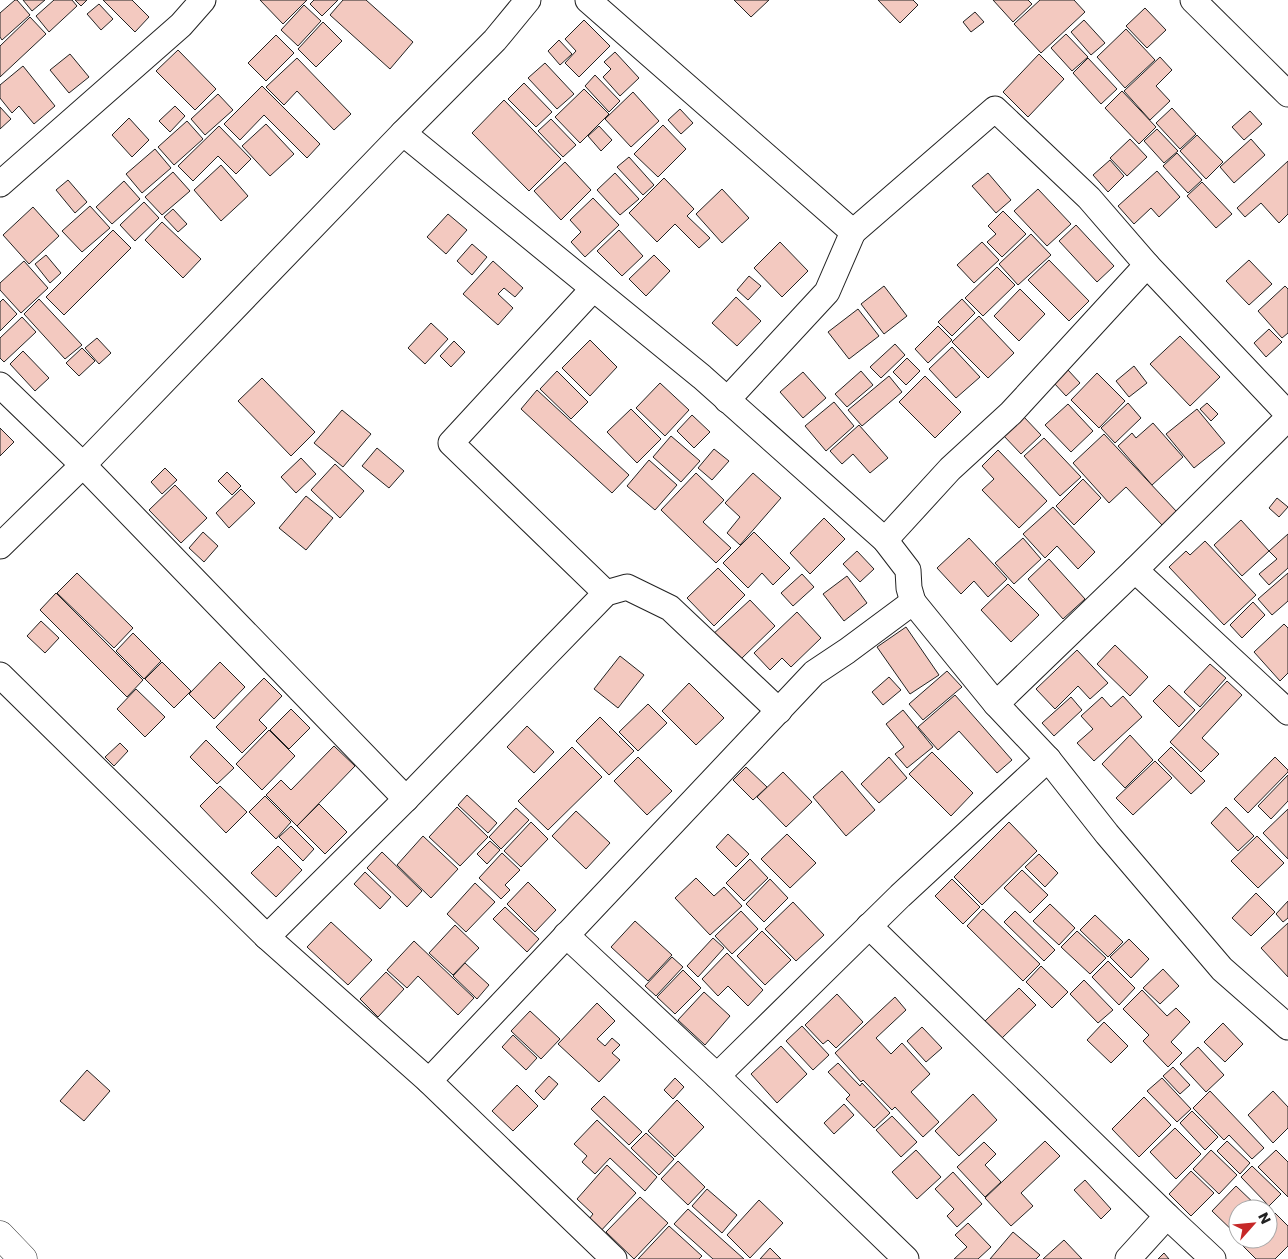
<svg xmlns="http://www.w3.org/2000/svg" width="1288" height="1259" viewBox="0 0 1288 1259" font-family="Poppins,sans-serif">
<rect width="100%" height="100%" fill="#fff"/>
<g fill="#f3c9c0" stroke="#222">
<polygon points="15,0 17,0 30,15 2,40 0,37 0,13"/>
<polygon points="23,0 45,0 32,11"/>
<polygon points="54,0 72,0 77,6 49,32 36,16"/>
<polygon points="75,0 87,0 81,6"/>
<polygon points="103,0 132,0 149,17 135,32"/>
<polygon points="260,0 307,0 283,24"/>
<polygon points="314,0 338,0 322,16 310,4"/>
<polygon points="343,0 366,0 413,42 390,69 330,15"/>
<polygon points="734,0 769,0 751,17"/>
<polygon points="878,0 913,0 918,5 900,23"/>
<polygon points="993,0 1028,0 1032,4 1013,22"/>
<polygon points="1040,0 1074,0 1085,12 1041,53 1014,24"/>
<polygon points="99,4 113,19 101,30 87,14"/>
<polygon points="304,5 321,21 298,46 281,30"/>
<polygon points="1145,8 1166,30 1147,48 1126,26"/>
<polygon points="975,12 984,22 971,32 963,22"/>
<polygon points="30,17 46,34 0,77 0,46"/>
<polygon points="584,20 610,46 579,77 565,63 576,51 565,39"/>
<polygon points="1084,20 1105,43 1091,55 1071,32"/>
<polygon points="323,22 342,41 316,67 298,49"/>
<polygon points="1126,29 1155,60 1125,88 1097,57"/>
<polygon points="1066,34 1088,57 1072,71 1051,48"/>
<polygon points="276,35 294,53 266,81 248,63"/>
<polygon points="559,40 572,54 560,65 548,51"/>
<polygon points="178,50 216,89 195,110 156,71"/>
<polygon points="615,52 639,78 620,96 603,77 611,69 604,62"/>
<polygon points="70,54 89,77 69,93 50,70"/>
<polygon points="1039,54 1064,79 1028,117 1003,92"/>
<polygon points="1160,57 1172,70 1156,86 1170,101 1150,120 1124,91"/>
<polygon points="297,58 351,114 334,130 297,91 284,105 266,87"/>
<polygon points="1088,58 1117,89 1101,104 1073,73"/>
<polygon points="545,63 574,94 557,109 528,78"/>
<polygon points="23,66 55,106 34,124 19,106 12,113 0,98 0,85"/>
<polygon points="595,75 620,101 609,112 585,86"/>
<polygon points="524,83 552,112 536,127 508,99"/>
<polygon points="262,86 320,144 307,158 264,115 240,140 224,124"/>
<polygon points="584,89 609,114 580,143 555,117"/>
<polygon points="1122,91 1156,127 1139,144 1105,108"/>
<polygon points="633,92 659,121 631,147 605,119"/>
<polygon points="218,94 233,110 205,135 191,119"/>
<polygon points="504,100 561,159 529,191 472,133"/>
<polygon points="175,106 185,116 170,132 159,121"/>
<polygon points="0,107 11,119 0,129"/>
<polygon points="1172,108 1196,134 1180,149 1156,123"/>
<polygon points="680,109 693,123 681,134 668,120"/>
<polygon points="1250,111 1262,124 1244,140 1232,127"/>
<polygon points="129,118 149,140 132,157 112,135"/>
<polygon points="551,119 576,145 563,157 538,131"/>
<polygon points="187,121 203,139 174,165 158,147"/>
<polygon points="266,124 294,154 270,176 242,146"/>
<polygon points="663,125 686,149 658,177 634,154"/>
<polygon points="219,126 251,159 236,174 218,156 193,181 178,166"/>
<polygon points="599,126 612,140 601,151 588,136"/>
<polygon points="1157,129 1178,151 1164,163 1144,141"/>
<polygon points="1197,135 1223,162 1206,179 1180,151"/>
<polygon points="1130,139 1147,157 1127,176 1110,158"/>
<polygon points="1251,139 1265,155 1234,183 1220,167"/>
<polygon points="155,149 171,168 142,193 126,174"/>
<polygon points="1177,153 1202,180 1188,193 1163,166"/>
<polygon points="629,157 654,185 643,195 617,167"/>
<polygon points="1110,160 1124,176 1108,192 1093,175"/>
<polygon points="1288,161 1288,214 1279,223 1261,203 1245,217 1237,208"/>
<polygon points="565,162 591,190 561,220 534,191"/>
<polygon points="221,165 248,196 221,221 194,190"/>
<polygon points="1157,171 1180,197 1159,217 1151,208 1134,224 1118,206"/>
<polygon points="173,172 190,191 162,215 145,197"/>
<polygon points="615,173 639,199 620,215 597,190"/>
<polygon points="988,173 1011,200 996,213 972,186"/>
<polygon points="664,178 694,209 687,216 710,238 699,248 675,224 657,242 629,213"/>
<polygon points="68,180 87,202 75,213 56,190"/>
<polygon points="124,181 140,199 112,224 96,207"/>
<polygon points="1202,182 1232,214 1216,228 1187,196"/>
<polygon points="722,189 749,218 722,243 696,214"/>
<polygon points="1038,189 1071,224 1047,246 1014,211"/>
<polygon points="593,198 619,225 585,257 571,242 581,232 570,220"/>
<polygon points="144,202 159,218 135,241 120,225"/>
<polygon points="90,206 110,228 82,252 62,231"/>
<polygon points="33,207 59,236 29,264 3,235"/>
<polygon points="173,209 187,224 178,232 164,217"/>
<polygon points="1003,211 1026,234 1002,257 987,242 996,234 988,226"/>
<polygon points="448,214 467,230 446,254 427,237"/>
<polygon points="162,222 201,259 183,278 145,240"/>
<polygon points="1076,225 1114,266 1097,282 1059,241"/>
<polygon points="113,230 131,248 64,315 46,297"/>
<polygon points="619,230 643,256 622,276 597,251"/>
<polygon points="1031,234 1051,255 1018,285 999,264"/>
<polygon points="780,242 808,271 782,297 754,268"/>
<polygon points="982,242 999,260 974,283 957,265"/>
<polygon points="472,244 487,257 472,275 457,261"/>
<polygon points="46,255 61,273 50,283 35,264"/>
<polygon points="654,255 670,271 646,296 629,279"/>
<polygon points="1049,260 1089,301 1069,321 1028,280"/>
<polygon points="1249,260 1272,284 1249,305 1226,281"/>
<polygon points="24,261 48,288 21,313 0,290 0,283"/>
<polygon points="493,261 523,288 515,297 504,288 498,294 513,308 498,325 463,294"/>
<polygon points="997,267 1015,285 983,316 965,298"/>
<polygon points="749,276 761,286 748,300 737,290"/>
<polygon points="884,286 907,316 884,334 861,304"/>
<polygon points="1285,286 1288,289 1288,333 1282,338 1258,311"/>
<polygon points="1020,289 1045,314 1019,341 994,316"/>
<polygon points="736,297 761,321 737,346 712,323"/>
<polygon points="3,299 17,314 0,331 0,302"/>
<polygon points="39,299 82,345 65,359 24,314"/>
<polygon points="962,299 975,313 952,336 938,322"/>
<polygon points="858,309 879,336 849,359 828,332"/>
<polygon points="979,316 1014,353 988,378 952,342"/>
<polygon points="22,317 36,332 4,362 0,358 0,338"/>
<polygon points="431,323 448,339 425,364 408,348"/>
<polygon points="938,326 952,340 928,363 915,349"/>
<polygon points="1269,329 1282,342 1266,357 1254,343"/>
<polygon points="1180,336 1220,377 1190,406 1150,364"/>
<polygon points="97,338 111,353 99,364 85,348"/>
<polygon points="590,340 617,367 590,396 562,368"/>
<polygon points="454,341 465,352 451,367 440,356"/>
<polygon points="895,344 905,355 881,378 870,367"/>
<polygon points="952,347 980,377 956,398 929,369"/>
<polygon points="82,348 95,361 79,376 66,363"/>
<polygon points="23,351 49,378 35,391 10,364"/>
<polygon points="907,358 920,371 906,385 893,372"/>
<polygon points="1134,366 1147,383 1129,397 1116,381"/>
<polygon points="1068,370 1080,383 1066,396 1054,383"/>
<polygon points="557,371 588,402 571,419 540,389"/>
<polygon points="861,371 873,385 847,407 835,394"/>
<polygon points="803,372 826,398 803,418 780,392"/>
<polygon points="1097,373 1125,401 1099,428 1071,400"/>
<polygon points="889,376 902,392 862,426 848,410"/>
<polygon points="925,376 961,412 935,438 899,402"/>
<polygon points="262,378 315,432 291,456 238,401"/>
<polygon points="660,383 689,410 665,436 636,408"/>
<polygon points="537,390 629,475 612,493 521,409"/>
<polygon points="834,402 854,426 826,451 805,426"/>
<polygon points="1128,403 1141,418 1115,443 1101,428"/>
<polygon points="1207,403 1218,414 1211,421 1200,409"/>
<polygon points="1068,404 1093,431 1071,452 1045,425"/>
<polygon points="631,409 661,439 637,463 607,432"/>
<polygon points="1197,409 1225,443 1194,468 1166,434"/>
<polygon points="342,410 371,434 343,467 314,443"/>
<polygon points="692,415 710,432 694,448 677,431"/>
<polygon points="1023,416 1041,435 1021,454 1003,435"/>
<polygon points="1153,423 1183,457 1152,485 1118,446 1132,433 1136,438"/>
<polygon points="859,425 888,458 870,473 853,454 842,464 830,451"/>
<polygon points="0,428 14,442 0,456"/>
<polygon points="1104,434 1177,512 1162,525 1126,487 1109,503 1073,463"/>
<polygon points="671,436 700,461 681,482 653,457"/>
<polygon points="1044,438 1081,477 1060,496 1024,456"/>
<polygon points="377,448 404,471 389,488 362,466"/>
<polygon points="714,449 729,461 712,480 698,468"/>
<polygon points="998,450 1047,501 1019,528 982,490 994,479 982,466"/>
<polygon points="301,458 316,474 296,493 281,477"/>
<polygon points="649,460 677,485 655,510 627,486"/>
<polygon points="335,464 364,491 340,518 311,490"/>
<polygon points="165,468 177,480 162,494 151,482"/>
<polygon points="227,472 241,486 232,495 218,481"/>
<polygon points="696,473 724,500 703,522 731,548 716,563 661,510"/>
<polygon points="753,473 781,498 740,545 727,533 740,517 725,503"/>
<polygon points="1083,479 1101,498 1074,525 1056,506"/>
<polygon points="175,485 207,518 181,543 149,510"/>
<polygon points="241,489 255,503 229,528 216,513"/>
<polygon points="306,496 333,518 306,550 279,528"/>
<polygon points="1277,498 1288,507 1279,517 1269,508"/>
<polygon points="1053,507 1095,552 1078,569 1057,546 1045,558 1023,534"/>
<polygon points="824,518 845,539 810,574 790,553"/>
<polygon points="1241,520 1269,551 1242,576 1214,545"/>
<polygon points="203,532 218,546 204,562 189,548"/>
<polygon points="754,532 790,568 773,585 762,573 748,588 723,563"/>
<polygon points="1288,534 1288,568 1269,585 1259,574 1277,559 1269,551"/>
<polygon points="969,538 1007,579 988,597 974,581 961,594 937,568"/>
<polygon points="1023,538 1041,559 1014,584 995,563"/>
<polygon points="1205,541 1256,595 1224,625 1169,567 1186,551 1190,555"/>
<polygon points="857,551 874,569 860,582 843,564"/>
<polygon points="1049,559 1085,599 1063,619 1028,579"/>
<polygon points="718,568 745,595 714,626 687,598"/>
<polygon points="77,573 133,628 114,648 57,593"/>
<polygon points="1288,573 1288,601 1272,615 1258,599"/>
<polygon points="802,574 814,587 793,606 781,593"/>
<polygon points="847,576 867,603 844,621 823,594"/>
<polygon points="1008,584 1039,615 1011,642 981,610"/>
<polygon points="56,593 143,680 127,697 40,610"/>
<polygon points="750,600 775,626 741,659 723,640 719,644 711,636"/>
<polygon points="1253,602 1265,615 1242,638 1230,625"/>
<polygon points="797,612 821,638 791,667 782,658 770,670 754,653"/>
<polygon points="41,621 59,638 45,653 27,636"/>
<polygon points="1284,624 1288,628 1288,673 1280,681 1254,652"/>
<polygon points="906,627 939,675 910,694 877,647"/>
<polygon points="133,633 161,661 144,679 116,651"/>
<polygon points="1115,645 1148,677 1130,696 1097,664"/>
<polygon points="1077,650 1108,683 1090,699 1078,686 1055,709 1036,689"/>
<polygon points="620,656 644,675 618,708 594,689"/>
<polygon points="162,662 191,691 174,708 145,679"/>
<polygon points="220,662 245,687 214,719 189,694"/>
<polygon points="1210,664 1226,678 1200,707 1184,692"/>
<polygon points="947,671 962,687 923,720 909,704"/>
<polygon points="889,677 901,690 883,705 872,692"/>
<polygon points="264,678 282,696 259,720 267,728 242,753 216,727"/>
<polygon points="1227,681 1242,695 1202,738 1219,754 1201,772 1170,742"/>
<polygon points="689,683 724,718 696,745 662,711"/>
<polygon points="1169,685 1195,710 1179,727 1153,701"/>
<polygon points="136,689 165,717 145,737 117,709"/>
<polygon points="955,695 1012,760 997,773 959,731 938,750 918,727"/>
<polygon points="1123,696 1142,717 1094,761 1077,743 1093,729 1081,716 1102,697 1111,707"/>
<polygon points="1071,697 1082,710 1054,736 1042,723"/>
<polygon points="648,704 667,723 638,751 619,732"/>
<polygon points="291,709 310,728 289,749 270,730"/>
<polygon points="903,710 933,747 907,768 895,754 904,747 886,724"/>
<polygon points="600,717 634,751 609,775 576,741"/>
<polygon points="527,726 554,752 534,773 507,747"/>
<polygon points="269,730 295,756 262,790 236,764"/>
<polygon points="1130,735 1153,760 1125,788 1102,764"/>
<polygon points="206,740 234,768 217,784 190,757"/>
<polygon points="120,743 128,751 114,766 105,757"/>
<polygon points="334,746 355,766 297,826 266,795 281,780 291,790"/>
<polygon points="572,747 602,777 548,830 518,801"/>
<polygon points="1171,747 1205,781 1191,794 1158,760"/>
<polygon points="932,752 973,793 951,816 909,774"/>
<polygon points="638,757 672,791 647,815 614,781"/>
<polygon points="889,757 907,778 879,803 861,784"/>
<polygon points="1275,757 1288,770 1288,772 1248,813 1234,799"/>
<polygon points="1155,761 1172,778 1133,815 1116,798"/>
<polygon points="746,767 767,787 753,800 733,780"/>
<polygon points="842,771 875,810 846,836 813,797"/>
<polygon points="783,772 812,802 786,827 757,797"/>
<polygon points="1288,775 1288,801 1271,819 1258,806"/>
<polygon points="220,786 247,812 226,833 200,806"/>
<polygon points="467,795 497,823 488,833 458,805"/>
<polygon points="265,796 291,822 276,839 249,812"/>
<polygon points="319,804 347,832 325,854 297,826"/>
<polygon points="457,807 488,837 460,866 429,837"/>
<polygon points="1226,807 1254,836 1238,851 1211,823"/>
<polygon points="516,808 529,820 501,849 489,837"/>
<polygon points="1288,809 1288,859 1263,833"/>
<polygon points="576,811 610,843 586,869 552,836"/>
<polygon points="531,822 548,839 521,867 504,851"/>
<polygon points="1009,822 1037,851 982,905 954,877"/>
<polygon points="291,826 314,849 303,861 279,837"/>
<polygon points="728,834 749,854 736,867 716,847"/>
<polygon points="787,834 816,863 790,888 761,859"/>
<polygon points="423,836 458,869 431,898 397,865"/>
<polygon points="1257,836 1284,863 1258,888 1231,861"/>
<polygon points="490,841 500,850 487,864 477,854"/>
<polygon points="278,846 302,870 276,897 251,873"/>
<polygon points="382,852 422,891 407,907 367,868"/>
<polygon points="502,853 520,870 505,885 510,890 501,899 479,878"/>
<polygon points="1039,854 1058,873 1045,887 1025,867"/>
<polygon points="750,859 768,878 744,901 726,883"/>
<polygon points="1022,870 1048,895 1030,913 1004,888"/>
<polygon points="365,872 391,897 380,909 354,884"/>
<polygon points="696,878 714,896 724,887 742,906 710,935 675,898"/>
<polygon points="770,879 788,898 764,922 746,904"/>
<polygon points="952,879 980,907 963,924 935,896"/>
<polygon points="528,882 556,910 535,932 507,904"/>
<polygon points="475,883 495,902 466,932 447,914"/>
<polygon points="1256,893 1275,912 1251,936 1232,918"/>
<polygon points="1288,901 1288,918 1283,922 1276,914"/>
<polygon points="793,902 824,935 796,961 765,929"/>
<polygon points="1050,904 1075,928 1059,945 1033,921"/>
<polygon points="505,907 539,939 527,952 493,919"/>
<polygon points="983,909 1040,964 1023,981 967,926"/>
<polygon points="741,911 758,929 732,954 715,936"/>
<polygon points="1015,911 1055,950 1044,961 1004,922"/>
<polygon points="1095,915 1123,942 1108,957 1080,930"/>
<polygon points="635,921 672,955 648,981 611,947"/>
<polygon points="331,922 372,960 348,985 307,947"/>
<polygon points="1288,923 1288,977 1261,948"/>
<polygon points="455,925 479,948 453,975 429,953"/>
<polygon points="762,931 791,960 765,985 737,956"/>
<polygon points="1077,931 1106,958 1090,974 1061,947"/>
<polygon points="713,938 724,948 698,977 687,966"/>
<polygon points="1129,939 1149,959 1131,978 1110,957"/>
<polygon points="414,941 474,998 458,1015 418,976 407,988 387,970"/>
<polygon points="727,953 763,990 748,1006 728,986 718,996 702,979"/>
<polygon points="672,957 683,967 656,996 645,986"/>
<polygon points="1108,961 1135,988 1119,1005 1092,977"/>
<polygon points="465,963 489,985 477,999 453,976"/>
<polygon points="1041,966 1068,992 1052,1008 1026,982"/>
<polygon points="1163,969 1179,986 1160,1004 1143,988"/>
<polygon points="683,970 701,988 675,1014 657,997"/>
<polygon points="386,972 404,989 378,1017 360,999"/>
<polygon points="1084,980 1113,1010 1098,1023 1070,994"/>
<polygon points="1019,988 1036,1005 1001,1039 984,1022"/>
<polygon points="1142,990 1167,1016 1176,1008 1190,1022 1171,1042 1182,1053 1168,1067 1143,1041 1149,1035 1123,1009"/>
<polygon points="704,992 730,1016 705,1045 678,1020"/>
<polygon points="837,994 863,1022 836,1048 828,1040 823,1044 805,1025"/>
<polygon points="895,997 906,1010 876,1038 891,1054 902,1043 930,1074 911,1092 939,1122 923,1137 895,1107 892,1110 863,1080 861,1082 835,1053"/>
<polygon points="597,1003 615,1021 597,1039 605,1046 612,1038 620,1045 612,1053 620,1060 599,1082 558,1044"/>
<polygon points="530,1011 560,1039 541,1059 511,1031"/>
<polygon points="1104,1022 1128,1046 1111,1063 1087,1040"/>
<polygon points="1223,1023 1243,1044 1225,1062 1204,1042"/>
<polygon points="802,1026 829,1055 813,1070 786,1041"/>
<polygon points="922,1027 942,1048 926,1062 907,1041"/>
<polygon points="513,1035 537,1058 526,1070 502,1047"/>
<polygon points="781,1046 807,1074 777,1103 751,1074"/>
<polygon points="1198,1047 1224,1075 1206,1092 1180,1064"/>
<polygon points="838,1063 860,1086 862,1083 890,1113 874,1128 846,1099 850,1095 828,1072"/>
<polygon points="1173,1067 1190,1085 1180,1094 1163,1076"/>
<polygon points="87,1070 110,1091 84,1121 60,1101"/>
<polygon points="549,1076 558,1084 544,1100 535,1091"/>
<polygon points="675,1078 684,1087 673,1099 664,1090"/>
<polygon points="1162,1078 1191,1109 1177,1122 1147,1091"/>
<polygon points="517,1085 538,1106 513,1131 492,1111"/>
<polygon points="1210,1091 1264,1148 1252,1159 1229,1135 1224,1140 1193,1108"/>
<polygon points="1273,1091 1288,1107 1288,1128 1273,1143 1248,1115"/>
<polygon points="973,1094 997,1120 959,1156 935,1131"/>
<polygon points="604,1096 642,1132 629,1145 591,1109"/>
<polygon points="1144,1097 1171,1125 1139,1157 1112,1129"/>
<polygon points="677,1100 704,1127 675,1157 648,1131"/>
<polygon points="844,1104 854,1115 834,1134 824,1123"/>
<polygon points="1192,1111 1218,1137 1205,1150 1180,1123"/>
<polygon points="892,1116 917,1142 901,1157 876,1130"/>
<polygon points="597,1120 657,1177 645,1191 610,1158 595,1174 582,1162 587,1156 574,1144"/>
<polygon points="1175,1128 1201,1154 1176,1179 1150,1152"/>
<polygon points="646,1133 674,1159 659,1175 631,1148"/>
<polygon points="1045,1141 1060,1156 1021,1193 1033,1206 1011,1226 985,1198"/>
<polygon points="1227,1141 1250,1163 1240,1174 1217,1151"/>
<polygon points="984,1142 996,1154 985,1165 1001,1182 985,1197 957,1167"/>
<polygon points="916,1150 941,1177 917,1199 892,1172"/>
<polygon points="1211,1150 1237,1175 1219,1194 1193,1169"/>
<polygon points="1276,1150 1288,1162 1288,1197 1258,1167"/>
<polygon points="678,1161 705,1187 688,1205 661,1179"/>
<polygon points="607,1165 636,1193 598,1234 586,1223 593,1214 577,1199"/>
<polygon points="1252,1166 1281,1194 1269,1206 1241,1177"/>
<polygon points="1191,1171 1214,1193 1191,1216 1169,1194"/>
<polygon points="953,1172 982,1204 957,1227 947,1216 954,1209 935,1189"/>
<polygon points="1085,1180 1111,1209 1101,1219 1074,1190"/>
<polygon points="1236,1186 1260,1209 1238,1209 1238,1236 1212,1211"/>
<polygon points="707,1189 737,1215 722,1233 692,1206"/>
<polygon points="640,1197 668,1223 634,1259 606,1232"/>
<polygon points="759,1200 783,1223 750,1258 727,1235"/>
<polygon points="688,1209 744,1259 713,1259 674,1224"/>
<polygon points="1275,1213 1288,1226 1288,1246 1275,1259 1256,1259 1242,1245 1248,1239 1268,1239 1268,1219"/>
<polygon points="968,1223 991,1247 978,1259 954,1259 967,1247 955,1235"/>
<polygon points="669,1226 702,1256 699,1259 638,1259"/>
<polygon points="1013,1232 1040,1255 1036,1259 990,1259"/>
<polygon points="1064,1240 1082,1259 1043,1259"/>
<polygon points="770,1248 781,1259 760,1259"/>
<polygon points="1164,1253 1169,1259 1158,1259"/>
</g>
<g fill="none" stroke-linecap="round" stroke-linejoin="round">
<g stroke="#222" stroke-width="27">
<g id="minor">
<polyline points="588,0 853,232 995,109 1089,198 1147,265 1288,414"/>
<polyline points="1193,0 1288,94"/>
<polyline points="403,133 495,40 528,0"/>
<polyline points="0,184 181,25 203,0"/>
<polyline points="593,289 451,443 606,593"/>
<polyline points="0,385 83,465 406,799"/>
<polyline points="727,400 827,292 853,232"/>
<polyline points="885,540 950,469 1011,413 1147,265"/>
<polyline points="0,546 83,465 403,133 702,377 885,540 908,570 909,588 913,602"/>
<polyline points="1135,570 1288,712"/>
<polyline points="0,675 267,937 429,1081 614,1259"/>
<polyline points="996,704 1135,570 1288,418"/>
<polyline points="869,926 1167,1216 1128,1259"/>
<polyline points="566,935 717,1076 906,1259"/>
<polyline points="267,937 406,799 606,593 627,587 670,608 779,711"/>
<polyline points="717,1076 900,896 1048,759"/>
<polyline points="429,1081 814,673 847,651 913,602 996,704 1048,759 1107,834 1222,969 1288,1027"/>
<polyline points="1167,1216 1213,1259"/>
</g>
</g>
<g stroke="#222" stroke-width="29">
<polyline id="trunk" points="0,1235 23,1259"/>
</g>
<use href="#minor" stroke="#fff" stroke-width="25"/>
<use href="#trunk" stroke="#fff" stroke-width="28"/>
</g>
<g transform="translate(1253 1224) rotate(63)"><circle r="24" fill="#ffffff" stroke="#a7a7a7"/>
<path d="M0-4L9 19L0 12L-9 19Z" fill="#c62828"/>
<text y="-8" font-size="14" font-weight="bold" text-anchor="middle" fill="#222222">N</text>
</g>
</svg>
